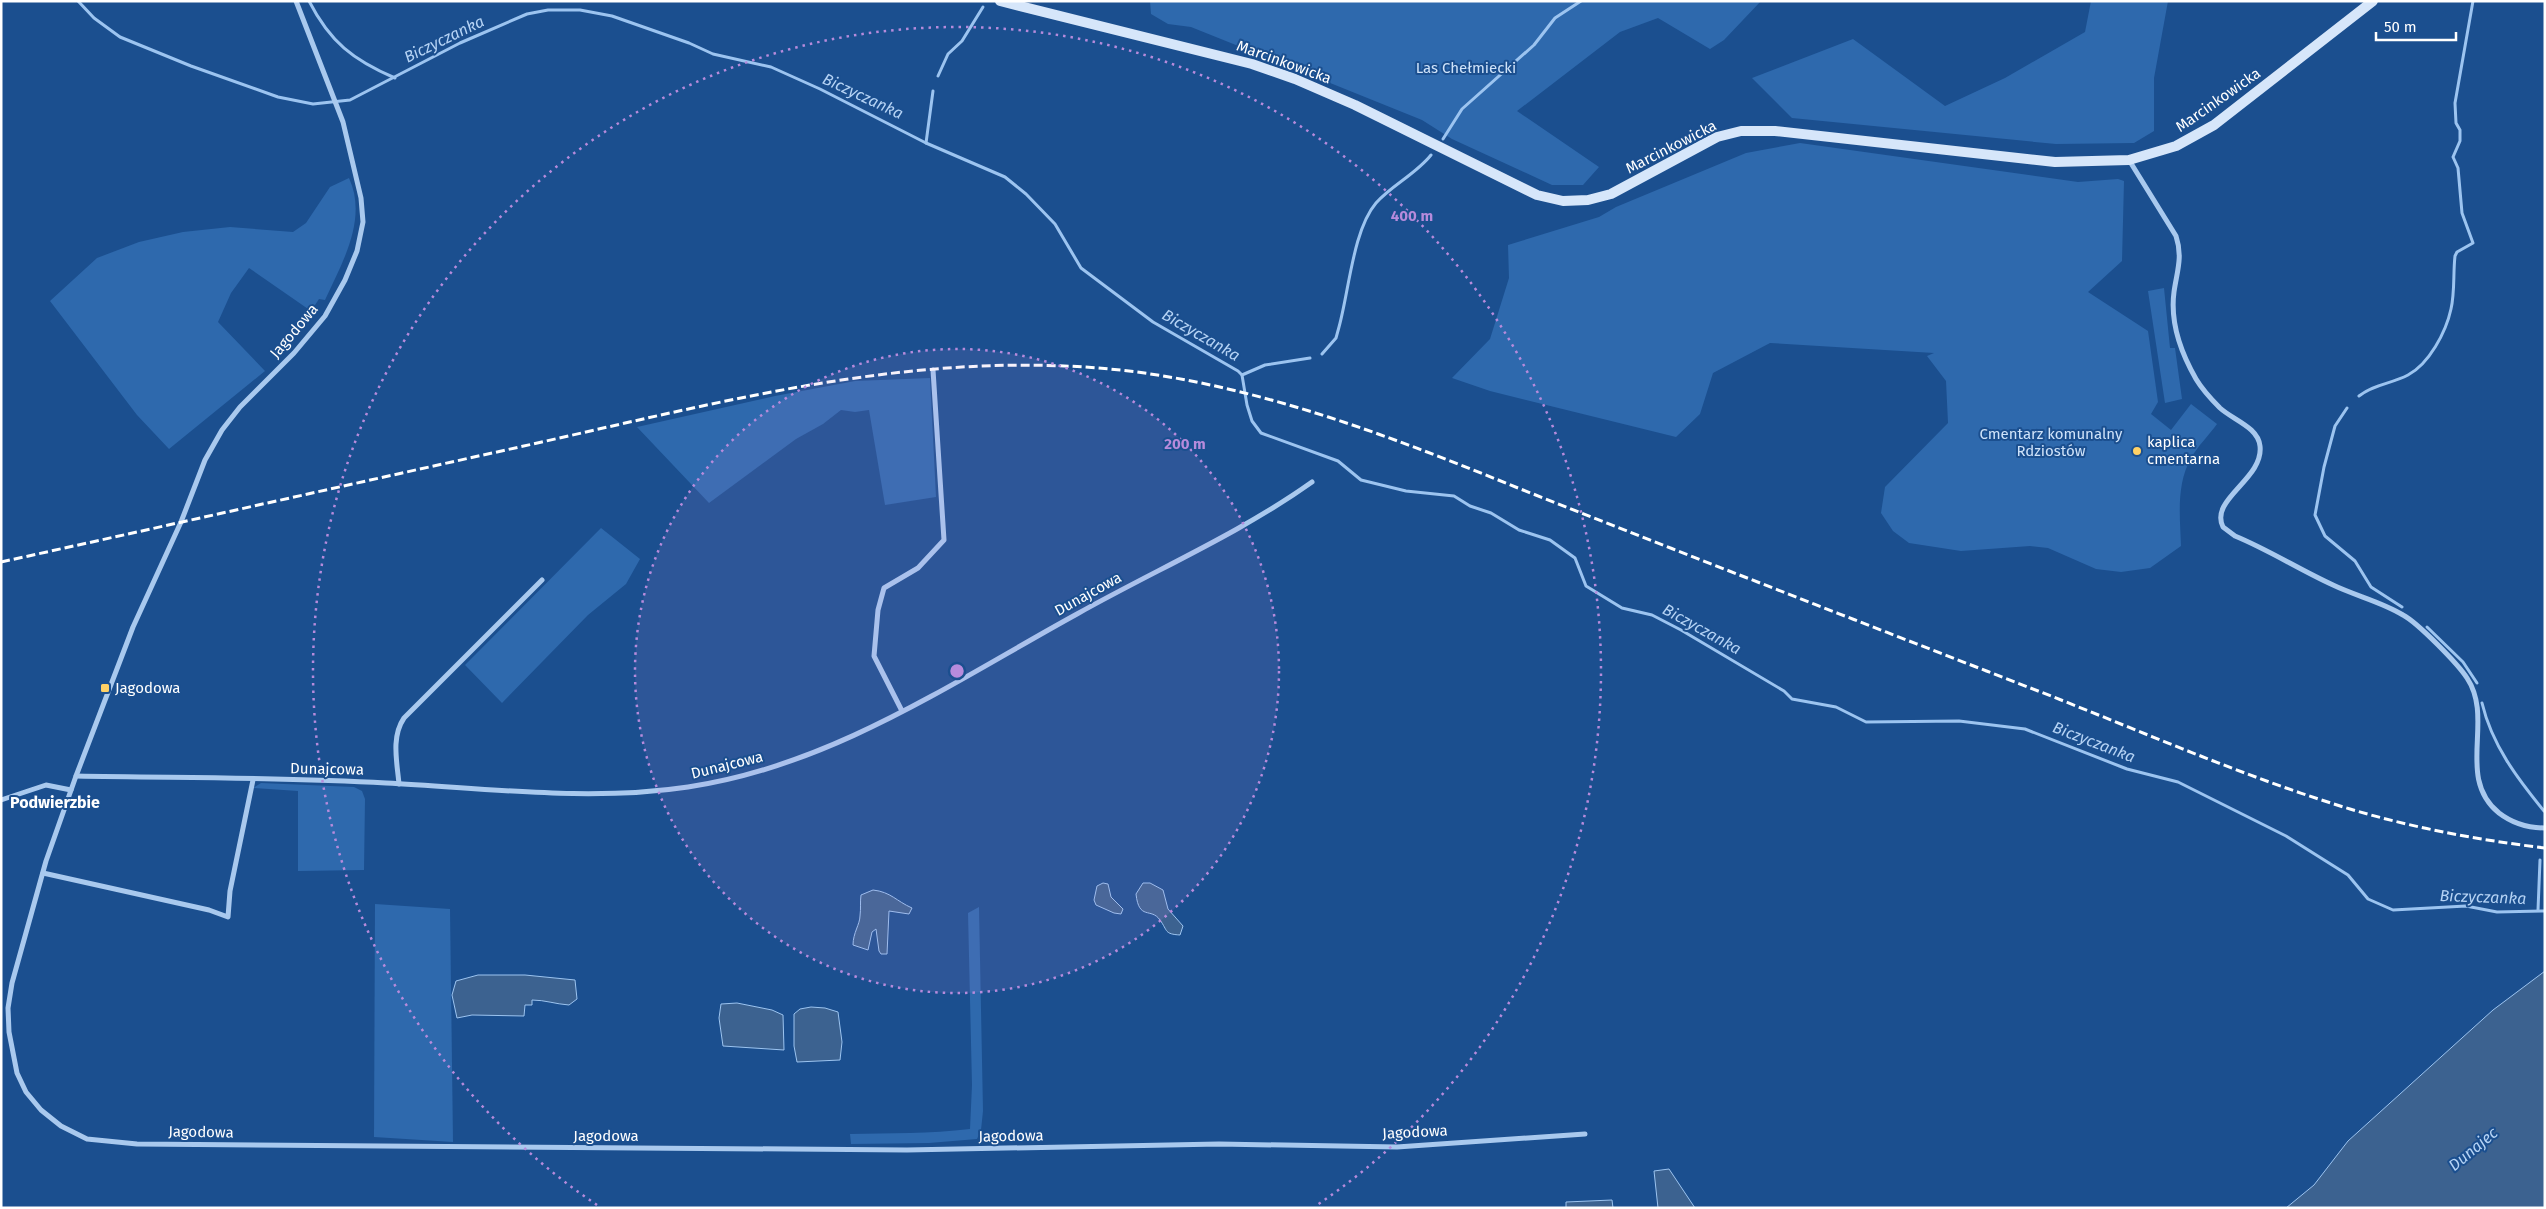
<svg xmlns="http://www.w3.org/2000/svg" width="2546" height="1209" viewBox="0 0 2546 1209" font-family="'Fira Sans',sans-serif">
<rect width="100%" height="100%" fill="#1b4f8f"/>
<g fill="#2e69ad">
<polygon points="1150,1 1761,1 1724,40 1710,49 1658,18 1620,32 1517,111 1599,167 1583,185 1552,185 1452,139 1422,120 1191,27 1168,24 1151,14"/>
<polygon points="2091,1 2168,1 2154,78 2154,131 2134,143 2056,144 1792,118 1752,78 1853,39 1945,106 2005,78 2085,32"/>
<path d="M1800,143L2078,182L2118,179L2124,181L2122,261L2088,292L2148,331L2158,402L2151,414L2171,430L2191,404L2217,424C2209,435 2198,446 2191,458C2176,485 2180,516 2181,546L2150,568L2121,572L2096,569L2048,548L2030,546L1961,551L1909,543L1893,531L1881,513L1885,487L1948,423L1946,381L1927,356L1934,353L1770,343L1713,373L1700,414L1676,437L1490,391L1452,378L1490,339L1509,278L1508,245L1599,217L1616,207L1746,153Z"/>
<path d="M349,178C368,219 342,263 325,300L319,299L311,311L249,268L231,293L218,322L265,371L169,449L137,415L50,301L97,258L139,242L183,232L230,227L293,232L306,223L330,187Z"/>
<polygon points="2164,288 2170,348 2175,348 2182,399 2165,403 2148,291"/>
<polygon points="930,378 936,497 885,505 869,410 855,412 841,410 823,424 796,439 709,503 637,427 775,396 855,381"/>
<polygon points="601,528 640,559 626,584 588,615 502,703 465,665"/>
<polygon points="261,783 354,787 362,791 365,799 364,870 298,871 298,791 253,788"/>
<polygon points="375,904 450,909 453,1142 374,1137"/>
<path d="M979,907L983,1111L981,1130L977,1139L929,1143L851,1144L850,1134C890,1133 930,1134 970,1129L972,1085L968,913Z"/>
</g>
<g fill="#3c6290" stroke="#9cc4f0">
<polygon points="1103,883 1108,884 1111,897 1123,909 1121,914 1114,913 1096,905 1094,900 1097,886"/>
<path d="M1143,883H1150L1163,890L1168,909L1183,926L1180,935C1164,934 1168,931 1160,920C1151,907 1139,921 1136,894Z"/>
<path d="M873,890C891,892 896,901 912,908L909,914L889,911L887,954H881L879,951L876,929L872,932L868,950L853,945C853,933 860,924 860,916C861,908 860,902 861,895Z"/>
<polygon points="2545,971 2545,1208 2286,1208 2314,1185 2348,1141 2493,1010"/>
<path d="M478,975H525L575,980L577,999L569,1005C555,1004 545,1000 532,1000V1005H525L524,1016L472,1015L457,1018L452,995L456,981Z"/>
<polygon points="737,1003 772,1010 783,1015 784,1050 723,1046 719,1018 721,1004"/>
<polygon points="811,1007 825,1008 838,1012 842,1042 840,1060 797,1062 794,1046 794,1014 800,1009"/>
<polygon points="1669,1169 1695,1208 1658,1208 1654,1171"/>
<polygon points="1612,1200 1613,1208 1566,1208 1566,1202"/>
</g>
<g fill="none" stroke-linecap="round" stroke-linejoin="round">
<g stroke="#9cc4f0" stroke-width="3">
<polyline points="78,1 94,18 120,37 191,66 278,97 313,104 350,100 460,43 527,14 548,10 580,10 612,16 689,43 713,54 771,67 820,89 926,143 1005,177 1026,194 1055,224 1081,268 1153,322 1238,371 1242,375 1247,405 1252,421 1261,433 1338,461 1361,480 1406,491 1454,496 1470,506 1491,513 1519,530 1550,540 1575,558 1586,586 1622,608 1652,615 1681,630 1784,691 1792,699 1836,707 1866,722 1959,721 2025,729 2127,769 2178,782 2286,836 2348,875 2368,899 2393,910 2466,906 2497,912 2545,911"/>
<path d="M309,1C330,42 353,60 395,78"/>
<polyline points="938,76 948,54 962,41 983,7"/>
<polyline points="1443,139 1462,109 1534,45 1555,18 1581,1"/>
<polyline points="926,143 933,91"/>
<path d="M1322,354L1336,338L1339,327C1349,291 1353,230 1376,203C1392,185 1416,174 1431,155"/>
<polyline points="1242,375 1265,365 1310,358"/>
<path d="M2359,396C2374,384 2391,384 2408,375C2429,364 2446,332 2451,309C2455,292 2453,273 2455,256L2457,252L2473,243L2462,213L2458,168L2453,157L2460,141V130L2456,123L2455,103L2473,1"/>
<polyline points="2347,408 2335,426 2324,467 2315,515 2325,536 2355,561 2371,587 2402,607"/>
<polyline points="2427,627 2463,662 2477,683"/>
<path d="M2482,703C2492,745 2517,778 2544,811"/>
<polyline points="2538,910 2540,860"/>
</g>
<g stroke="#a9c9ee" stroke-width="5">
<polyline points="296,1 343,122 361,198 363,222 357,251 345,280 325,316 294,353 240,407 222,430 205,460 181,522 133,627 76,776 46,861 12,983 8,1008 9,1032 17,1073 26,1092 41,1110 61,1126 87,1139 137,1144 907,1150 1219,1144 1397,1147 1585,1134"/>
<path d="M2129,160L2176,236C2183,257 2177,271 2174,292C2170,322 2181,353 2196,379C2202,389 2212,400 2220,408C2233,420 2258,427 2260,446C2264,479 2209,499 2223,527L2235,536C2269,550 2300,570 2333,585C2356,596 2382,602 2403,615C2418,623 2458,664 2467,678C2495,720 2455,777 2499,813C2512,823 2528,828 2545,828"/>
<polyline points="902,711 874,656 878,610 884,588 918,568 944,540 933,370"/>
<path d="M76,776C180,778 283,777 386,783C486,788 589,802 688,787C831,766 953,682 1077,614C1155,570 1239,534 1312,482"/>
<path d="M399,784C397,762 391,737 404,718L542,580"/>
<polyline points="1,800 46,785 71,790"/>
<polyline points="43,873 209,910 228,917 230,891 253,780"/>
</g>
<polyline stroke="#d6e6fa" stroke-width="10" points="1000,1 1252,64 1295,79 1355,105 1537,195 1563,201 1588,200 1611,194 1717,137 1741,131 1775,131 2055,162 2129,160 2176,146 2214,125 2373,1"/>
<path stroke="#fff" stroke-width="3" stroke-dasharray="9 4" stroke-linecap="butt" d="M1,562C179,523 356,483 533,444C734,399 930,346 1137,372C1270,390 1395,438 1518,488C1695,558 1873,627 2051,696C2150,735 2248,778 2350,809C2414,828 2478,840 2545,848"/>
</g>
<circle cx="957" cy="671" r="322" fill="#b68bdc" fill-opacity=".12"/>
<g fill="none" stroke="#b68bdc" stroke-width="2.5" stroke-dasharray="2.5 5">
<circle cx="957" cy="671" r="322"/>
<path d="M597 1205A644 644 0 1 1 1317 1205"/>
</g>
<g fill="#ffd166" stroke="#1b4f8f" stroke-width="2">
<circle cx="2137" cy="451" r="5"/>
<rect x="100" y="683" width="10" height="10" rx="2.5"/>
</g>
<g text-anchor="middle" dominant-baseline="central" stroke-width="4" stroke-linejoin="round" paint-order="stroke">
<g font-size="15" fill="#fff" stroke="#1b4f8f">
<text transform="translate(1284 62) rotate(20)">Marcinkowicka</text>
<text transform="translate(2218 100) rotate(-35)">Marcinkowicka</text>
<text transform="translate(1671 147) rotate(-27)">Marcinkowicka</text>
<text transform="translate(294 331) rotate(-50)">Jagodowa</text>
<text transform="translate(1088 594) rotate(-29)">Dunajcowa</text>
<text transform="translate(727 765) rotate(-14)">Dunajcowa</text>
<text transform="translate(327 769) rotate(1)">Dunajcowa</text>
<text transform="translate(201 1132) rotate(1)">Jagodowa</text>
<text transform="translate(1415 1132) rotate(-3)">Jagodowa</text>
<text x="606" y="1136">Jagodowa</text>
<text transform="translate(1011 1136) rotate(-1)">Jagodowa</text>
</g>
<g font-size="15" fill="#cfe3fa" stroke="#1b4f8f">
<text x="1466" y="68">Las Chełmiecki</text>
<text x="2051" y="434">Cmentarz komunalny<tspan x="2051" dy="17">Rdziostów</tspan></text>
</g>
<g font-size="15" fill="#fff" stroke="#1b4f8f" text-anchor="start">
<text x="2147" y="442">kaplica<tspan x="2147" dy="17">cmentarna</tspan></text>
<text x="115" y="688">Jagodowa</text>
</g>
<g font-size="16" font-style="italic" fill="#b5d3f5" stroke="#1b4f8f">
<text transform="translate(444 39) rotate(-26)">Biczyczanka</text>
<text transform="translate(863 96) rotate(25)">Biczyczanka</text>
<text transform="translate(1201 335) rotate(30)">Biczyczanka</text>
<text transform="translate(1702 629) rotate(29)">Biczyczanka</text>
<text transform="translate(2094 742) rotate(21)">Biczyczanka</text>
<text transform="translate(2483 897) rotate(2)">Biczyczanka</text>
<text transform="translate(2473 1149) rotate(-40)">Dunajec</text>
</g>
<g font-size="16" font-weight="bold" fill="#fff" stroke="#1b4f8f">
<text x="55" y="802">Podwierzbie</text>
</g>
</g>
<circle cx="957" cy="671" r="8" fill="#b68bdc" stroke="#1b4f8f" stroke-width="2.5"/>
<g font-size="15" text-anchor="middle" font-weight="bold" fill="#b68bdc" stroke="#1b4f8f" stroke-width="4" stroke-linejoin="round" paint-order="stroke">
<text x="1412" y="221">400 m</text>
<text x="1185" y="449">200 m</text>
</g>
<rect width="2546" height="1209" fill="none" stroke="#ffffff" stroke-width="5"/>
<path d="M2376 32v8h80v-8" fill="none" stroke="#ffffff" stroke-width="2.5"/>
<text x="2384" y="32" font-size="15" fill="#ffffff" stroke="#1b4f8f" stroke-width="4" paint-order="stroke">50 m</text>
</svg>
